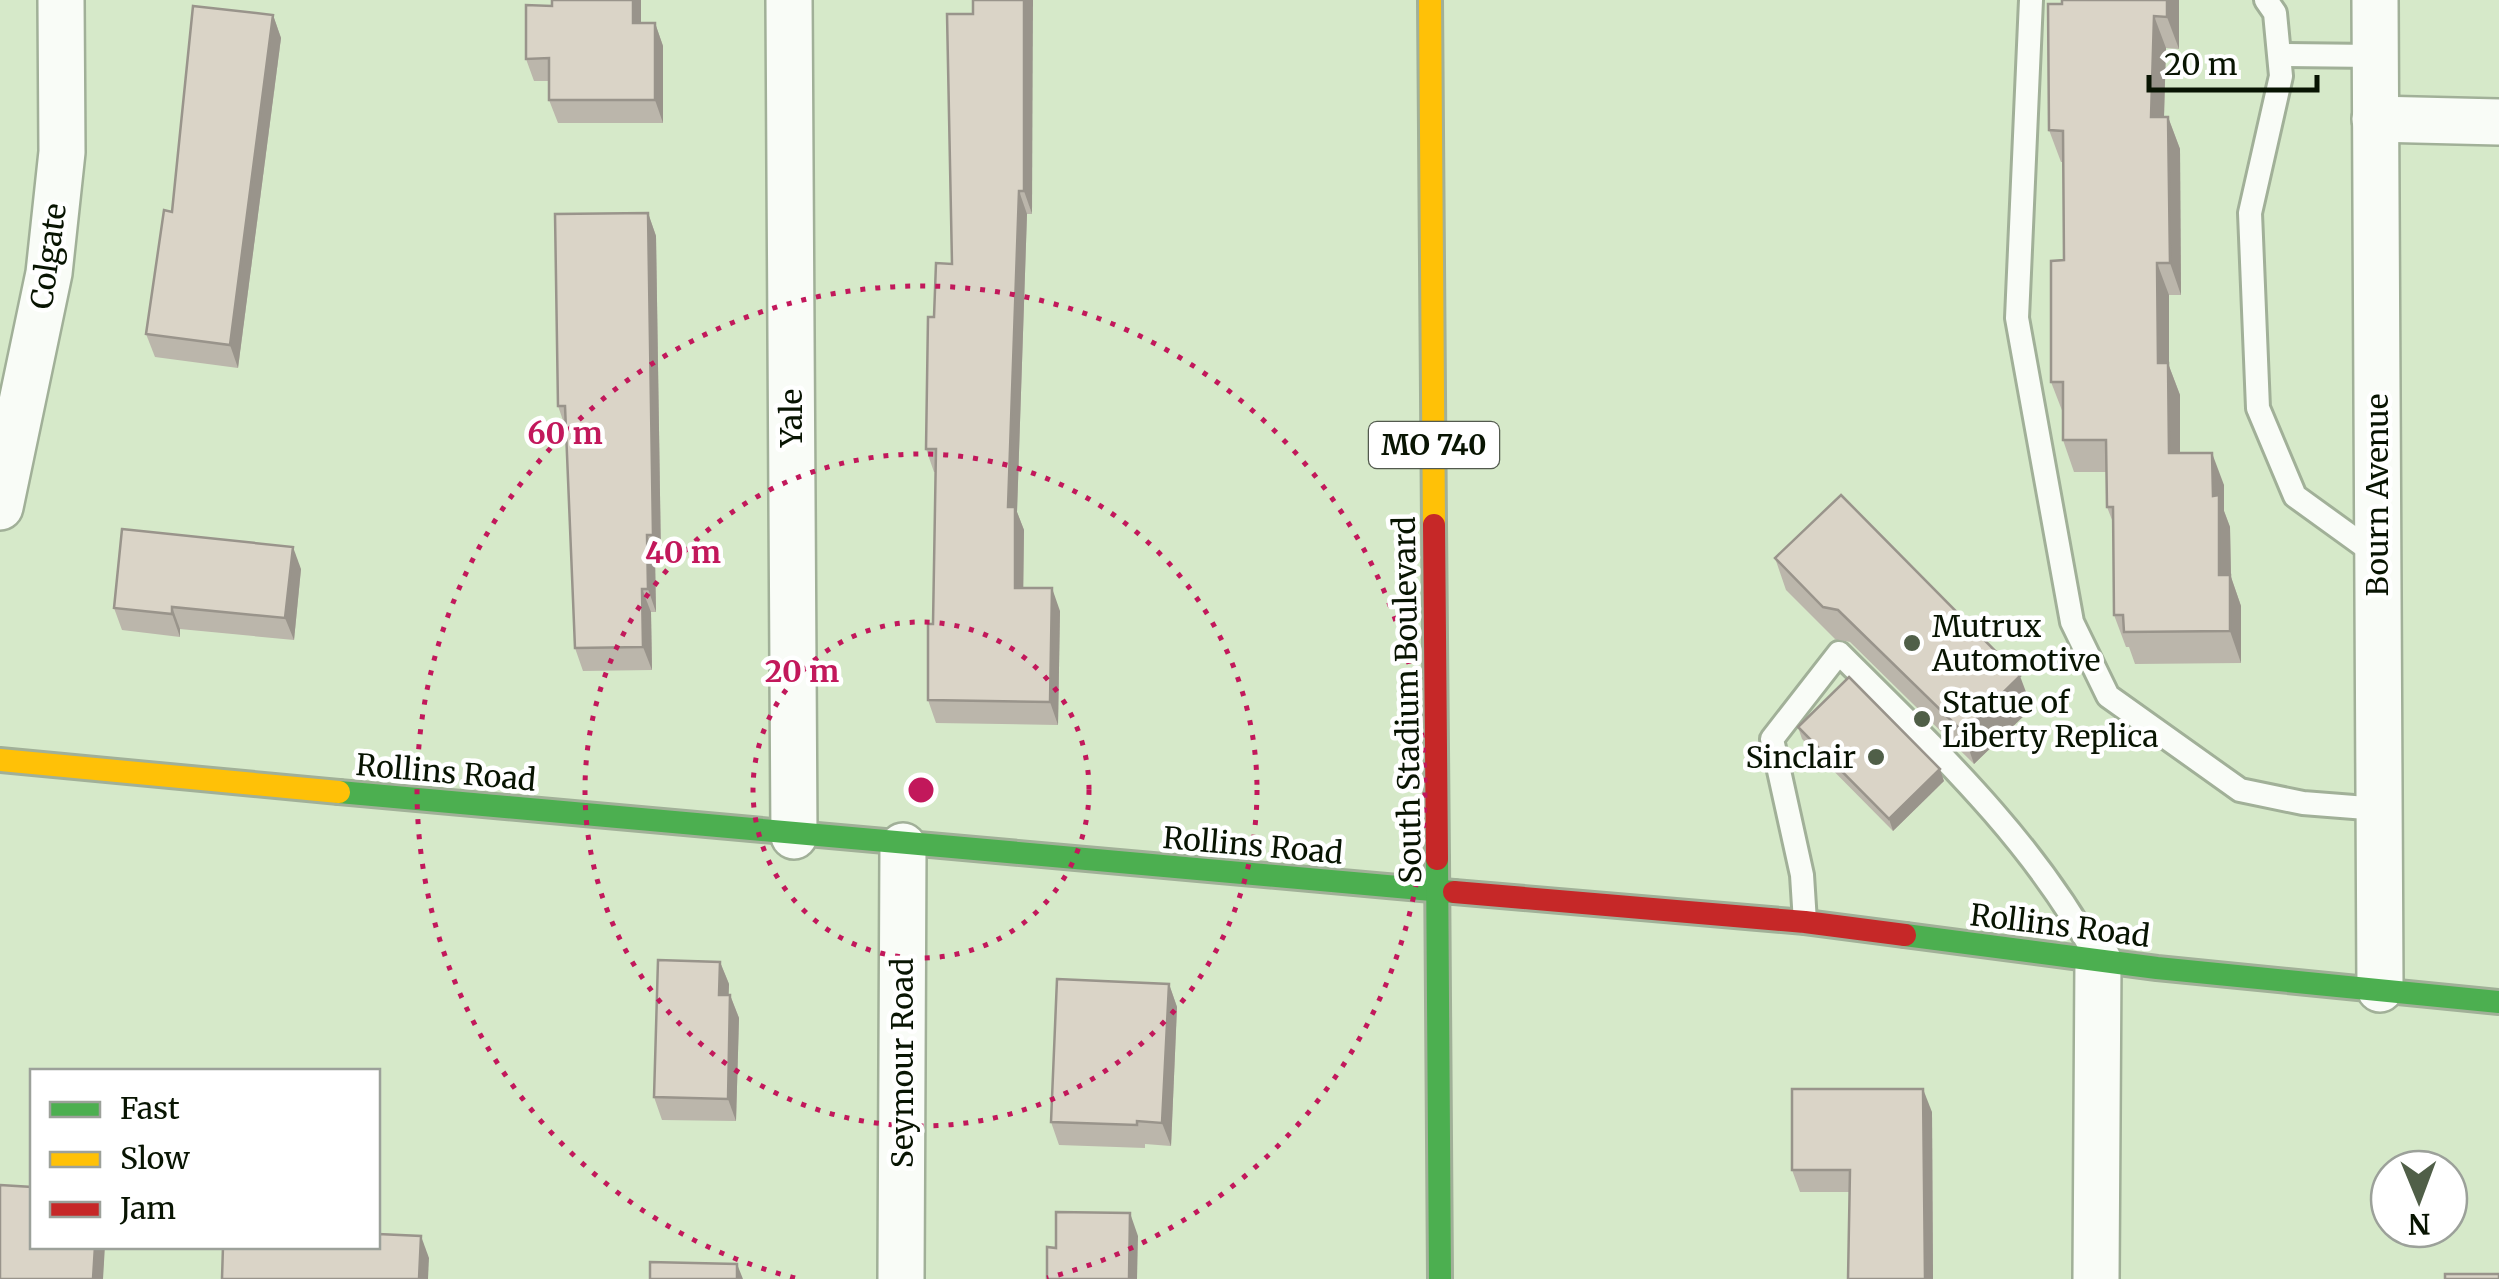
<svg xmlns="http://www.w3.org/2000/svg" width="2499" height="1279" viewBox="0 0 2499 1279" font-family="Merriweather,serif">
<rect width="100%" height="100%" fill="#d6e9c9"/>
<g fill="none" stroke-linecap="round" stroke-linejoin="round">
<g stroke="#a1b098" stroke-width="28">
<g id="lane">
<polyline points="2031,0 2017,318 2072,622 2108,696 2240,790 2303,803 2379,809"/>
<polyline points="2266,0 2275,13 2281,76 2250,213 2258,408 2295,496 2378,556"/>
<polyline points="2280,55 2375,56"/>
<path d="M1805,922L1802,875L1772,739L1839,653C1934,748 2031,837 2096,957"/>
</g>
</g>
<g stroke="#a1b098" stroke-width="50">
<g id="street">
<polyline points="789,0 794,836"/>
<polyline points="2375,0 2380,989"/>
<polyline points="2375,119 2499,122"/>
<polyline points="0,507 49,273 62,152 61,0"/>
<polyline points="901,1279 903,846"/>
<polyline points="2096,1279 2098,960"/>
</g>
</g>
<g stroke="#a1b098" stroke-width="28">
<g id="fast">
<polyline points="339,792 1454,892"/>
<polyline points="1437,859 1440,1279"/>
<polyline points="1905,935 2157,968 2499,1002"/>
</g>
</g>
<g stroke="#a1b098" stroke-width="28">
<g id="slow">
<polyline points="1430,0 1434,525"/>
<polyline points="0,760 339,792"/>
</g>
</g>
<g stroke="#a1b098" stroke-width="28">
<g id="jam">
<polyline points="1434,525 1437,859"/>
<polyline points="1454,892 1805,922 1905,935"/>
</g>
</g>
<use href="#lane" stroke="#f9fcf7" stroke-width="22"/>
<use href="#street" stroke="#f9fcf7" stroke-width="45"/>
<use href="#fast" stroke="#4caf50" stroke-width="22"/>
<use href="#slow" stroke="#ffc107" stroke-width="22"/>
<use href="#jam" stroke="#c62828" stroke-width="22"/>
</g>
<g fill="#bbb6ab">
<polygon points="552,0 641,0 641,23 655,23 663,46 663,123 558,123 549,100 549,81 534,81 526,59 552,6"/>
<polygon points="2062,0 2179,0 2179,49 2166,48 2164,117 2168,117 2180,149 2181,295 2169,295 2169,366 2180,395 2180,453 2224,485 2224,511 2230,527 2231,577 2241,606 2241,663 2135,664 2129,647 2126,647 2114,615 2114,525 2107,507 2107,472 2074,472 2063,440 2063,413 2051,382 2064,260 2063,162 2061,162 2049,130"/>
<polygon points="973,14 1032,214 1027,214 1017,512 1024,530 1023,588 1060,611 1058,725 936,723 928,700 933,624 936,472 934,472 926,449 934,317 952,264"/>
<polygon points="273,15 281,38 238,368 155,357 146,334 172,212"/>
<polygon points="648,213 656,236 661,558 655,558 656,612 651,612 652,670 583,671 575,648 566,429 558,406"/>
<polygon points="1775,558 2032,708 1974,764 1850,642 1835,639 1786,590"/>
<polygon points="301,569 294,640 180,629 180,637 122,630 114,608"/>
<polygon points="1798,727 1944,781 1893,831 1802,739"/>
<polygon points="720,962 729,984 728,995 730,995 739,1018 736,1121 662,1120 654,1097"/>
<polygon points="1169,984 1177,1007 1171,1146 1145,1144 1145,1148 1059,1145 1051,1122"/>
<polygon points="1932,1112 1933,1279 1848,1279 1850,1192 1800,1192 1792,1170"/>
</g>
<g fill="#99948b">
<polygon points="633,0 641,0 641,46 633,23"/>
<polygon points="1024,0 1033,0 1032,214 1024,191"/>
<polygon points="2167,0 2179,0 2179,49 2167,17"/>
<polygon points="273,15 281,38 238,368 230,345"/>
<polygon points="2154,16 2166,48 2163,149 2151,117"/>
<polygon points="655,23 663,46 663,123 655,100"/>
<polygon points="2168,117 2180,149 2181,295 2170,263"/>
<polygon points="1019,191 1027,214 1017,512 1024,530 1023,611 1015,588 1008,507"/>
<polygon points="648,213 656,236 661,558 653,535"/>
<polygon points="2157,263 2169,295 2169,366 2180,395 2180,485 2169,453 2158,363"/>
<polygon points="2212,453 2224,485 2224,511 2230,527 2231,577 2241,606 2241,663 2230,631 2219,575 2213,496"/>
<polygon points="647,535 655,558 656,612 648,589"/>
<polygon points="293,547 301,569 294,640 285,618"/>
<polygon points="1052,588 1060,611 1058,725 1050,702"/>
<polygon points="642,589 651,612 652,670 643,647"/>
<polygon points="172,607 180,629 180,637 172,614"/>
<polygon points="2020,676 2032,708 1974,764 1963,732"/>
<polygon points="1940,769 1944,781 1893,831 1889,819"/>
<polygon points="720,962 729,984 728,1018 719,995"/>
<polygon points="1169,984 1177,1007 1171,1146 1162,1123"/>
<polygon points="730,995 739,1018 736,1121 728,1099"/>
<polygon points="1923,1089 1932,1112 1933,1279 1925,1279"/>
<polygon points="1130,1213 1138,1236 1137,1279 1129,1279"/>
<polygon points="421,1236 429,1258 428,1279 419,1279"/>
<polygon points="95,1246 105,1246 103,1279 93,1279"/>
<polygon points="737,1264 743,1279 737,1279"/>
</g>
<g fill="#dad4c7" stroke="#99948b" stroke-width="2.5">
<polygon points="552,0 633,0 633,23 655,23 655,100 549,100 549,58 526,59 526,5 552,6"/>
<polygon points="973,0 1024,0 1024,191 1019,191 1008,507 1015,507 1015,588 1052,588 1050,702 928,700 928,624 933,624 936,449 926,449 928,317 934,317 936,263 952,264 947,14 973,14"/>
<polygon points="2062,0 2167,0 2167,17 2154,16 2151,117 2168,117 2170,263 2157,263 2158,363 2168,363 2169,453 2212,453 2213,496 2219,495 2219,575 2230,575 2230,631 2124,632 2123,615 2114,615 2113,507 2107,507 2106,440 2063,440 2063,382 2051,382 2051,261 2064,260 2063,131 2049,130 2048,4 2062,4"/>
<polygon points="193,6 273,15 230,345 146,334 164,210 172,212"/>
<polygon points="648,213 653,535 647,535 648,589 642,589 643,647 575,648 565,406 558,406 555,214"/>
<polygon points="1841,495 2020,676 1963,732 1838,610 1823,607 1775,558"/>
<polygon points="122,529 293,547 285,618 172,607 172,614 114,608"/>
<polygon points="1849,677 1940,769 1889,819 1798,727"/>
<polygon points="658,960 720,962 719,995 730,995 728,1099 654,1097"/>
<polygon points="1057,979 1169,984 1162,1123 1137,1121 1137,1125 1051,1122"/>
<polygon points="1792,1089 1923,1089 1925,1279 1848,1279 1850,1170 1792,1170"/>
<polygon points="0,1185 32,1187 32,1246 95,1246 93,1279 0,1279"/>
<polygon points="1056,1212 1130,1213 1129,1279 1047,1279 1047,1247 1056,1248"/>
<polygon points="378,1234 421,1236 419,1279 222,1279 223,1246 378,1246"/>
<polygon points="650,1262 737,1264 737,1279 650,1279"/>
<rect x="2445" y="1274" width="54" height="5"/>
</g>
<g fill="none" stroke="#c2185b" stroke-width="5" stroke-dasharray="5 10">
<circle cx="921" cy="790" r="168"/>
<circle cx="921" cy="790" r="336"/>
<path d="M795 1278A504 504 0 1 1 1047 1278"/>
</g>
<g fill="#505f48" stroke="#fff" stroke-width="4">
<circle cx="1912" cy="643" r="10"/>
<circle cx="1922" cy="719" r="10"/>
<circle cx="1876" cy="757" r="10"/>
</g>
<g text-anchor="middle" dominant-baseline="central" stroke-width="9" stroke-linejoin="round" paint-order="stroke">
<rect fill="#fff" stroke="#525a4e" stroke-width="2.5" x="1369" y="422" width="130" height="46" rx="8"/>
<g font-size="28" font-weight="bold" fill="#081402">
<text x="1434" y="445">MO 740</text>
</g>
<g font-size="30" fill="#081402" stroke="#fff">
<text transform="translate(48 256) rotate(-82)">Colgate</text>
<text transform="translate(791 418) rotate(-90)">Yale</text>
<text transform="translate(2377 495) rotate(-90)">Bourn Avenue</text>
<text transform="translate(1407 700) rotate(-91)">South Stadium Boulevard</text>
<text transform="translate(446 772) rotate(5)">Rollins Road</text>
<text transform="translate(1253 845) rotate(5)">Rollins Road</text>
<text transform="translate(2060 925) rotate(7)">Rollins Road</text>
<text transform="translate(902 1063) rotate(-90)">Seymour Road</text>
</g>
<g font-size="30" fill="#081402" stroke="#fff" text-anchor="start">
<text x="1932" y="626">Mutrux<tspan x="1932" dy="34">Automotive</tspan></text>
<text x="1942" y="702">Statue of<tspan x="1942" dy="34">Liberty Replica</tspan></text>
<text x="1856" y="757" text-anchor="end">Sinclair</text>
</g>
</g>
<circle cx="921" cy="790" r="15" fill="#c2185b" stroke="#fff" stroke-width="5"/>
<g font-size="30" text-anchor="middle" font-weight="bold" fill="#c2185b" stroke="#fff" stroke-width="9" stroke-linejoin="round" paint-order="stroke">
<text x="565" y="444">60 m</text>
<text x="683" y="563">40 m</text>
<text x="802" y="682">20 m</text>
</g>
<rect x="30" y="1069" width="350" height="180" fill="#ffffff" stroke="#9ca19a" stroke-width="2.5"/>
<rect x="50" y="1102" width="50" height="15" fill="#4caf50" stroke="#9ca19a" stroke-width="2.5"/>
<text x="120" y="1119" font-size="30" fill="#081402">Fast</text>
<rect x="50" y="1152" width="50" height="15" fill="#ffc107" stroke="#9ca19a" stroke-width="2.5"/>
<text x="120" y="1169" font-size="30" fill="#081402">Slow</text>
<rect x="50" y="1202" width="50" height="15" fill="#c62828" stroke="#9ca19a" stroke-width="2.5"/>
<text x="120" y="1219" font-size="30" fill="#081402">Jam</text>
<g transform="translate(2419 1199) rotate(179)"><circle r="48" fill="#ffffff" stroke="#9ca19a" stroke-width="2.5"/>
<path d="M0-8L18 38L0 25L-18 38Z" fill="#505f48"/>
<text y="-15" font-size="28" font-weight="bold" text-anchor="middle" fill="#081402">N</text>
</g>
<path d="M2149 75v15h168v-15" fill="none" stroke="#081402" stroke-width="5"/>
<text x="2164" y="75" font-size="30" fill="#081402" stroke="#ffffff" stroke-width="8" paint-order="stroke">20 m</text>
</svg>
